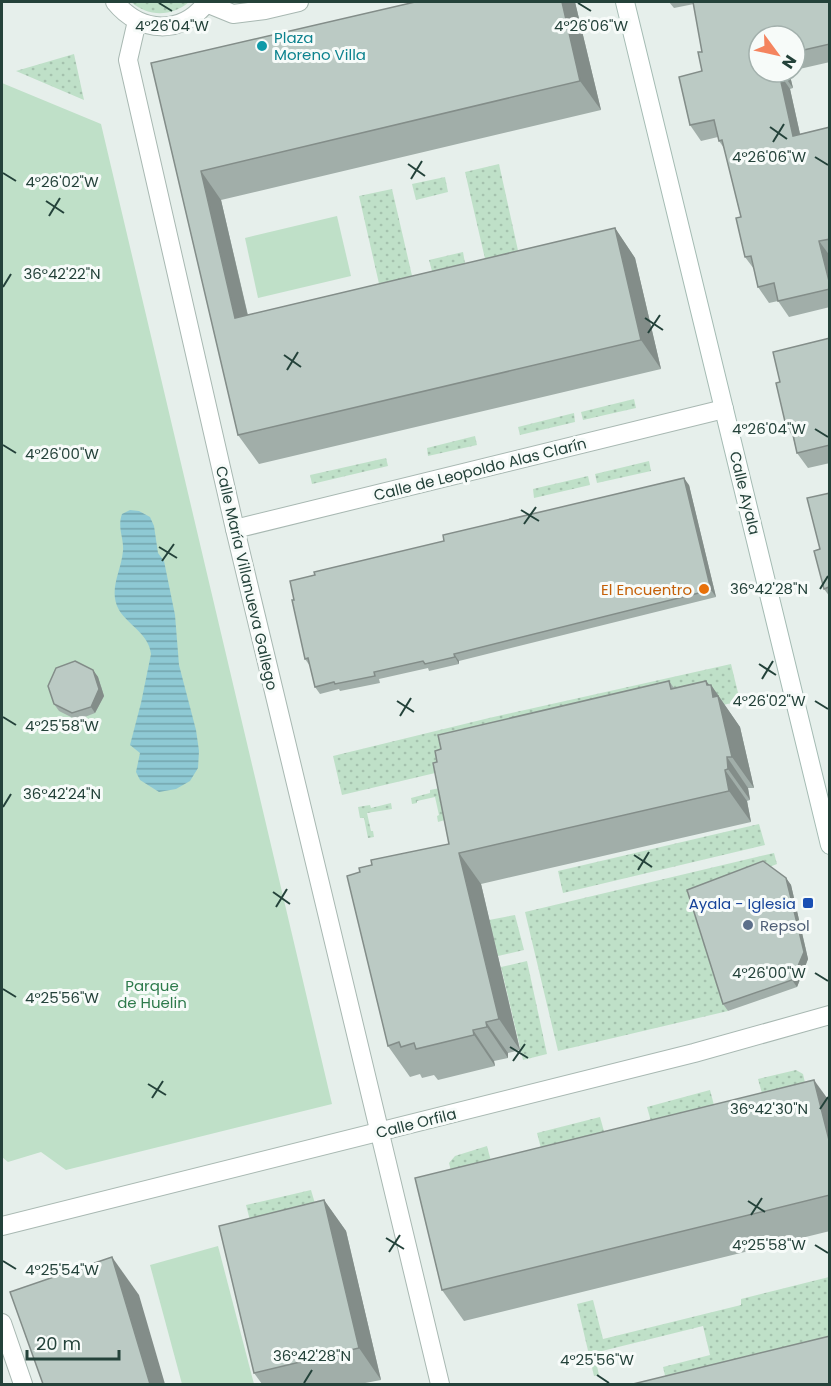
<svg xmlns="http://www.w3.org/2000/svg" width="831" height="1386" viewBox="0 0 831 1386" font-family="Poppins,sans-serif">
<defs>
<pattern id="grass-dots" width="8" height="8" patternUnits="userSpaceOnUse" patternTransform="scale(1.5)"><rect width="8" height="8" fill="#bfe0c8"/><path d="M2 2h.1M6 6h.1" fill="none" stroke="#a4c1ad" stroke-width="1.8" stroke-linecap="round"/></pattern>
<pattern id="water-rules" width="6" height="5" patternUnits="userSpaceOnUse" patternTransform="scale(1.5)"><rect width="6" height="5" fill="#8ec9d4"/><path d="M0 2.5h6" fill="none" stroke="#74a5ad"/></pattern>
</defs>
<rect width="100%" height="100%" fill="#e6efeb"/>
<g fill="url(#grass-dots)">
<path d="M131,2H189C171,17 149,17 131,2Z"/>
<polygon points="74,54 84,100 16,71"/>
<polygon points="499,164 519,255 486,263 465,172"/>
<polygon points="445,177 448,192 416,200 412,184"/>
<polygon points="392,189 413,280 380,288 359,196"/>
<polygon points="463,252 466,269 433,275 429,260"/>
<polygon points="634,399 636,408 583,420 581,412"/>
<polygon points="574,413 575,422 520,435 518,427"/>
<polygon points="475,436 477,445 428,456 427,448"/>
<polygon points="386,458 388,466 312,484 310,475"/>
<polygon points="649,461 651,471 597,483 595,474"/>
<polygon points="588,476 590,485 534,498 533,489"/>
<polygon points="731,664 740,701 342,795 333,756 489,718"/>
<polygon points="440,788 443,799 440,800 445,820 438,822 437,816 439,815 435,797 417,801 417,803 412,804 411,798 430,793 430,790"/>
<polygon points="391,803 392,809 367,813 371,831 373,831 374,837 368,838 364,818 360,818 358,807 370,805 371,808"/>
<polygon points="759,824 765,845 563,893 558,871"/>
<polygon points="774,853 777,864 692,897 728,1011 558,1051 525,912"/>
<polygon points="515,915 524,950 498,956 489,920"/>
<polygon points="527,961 547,1054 523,1060 501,967"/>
<polygon points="796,1070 803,1074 806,1087 763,1097 758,1079"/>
<polygon points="710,1090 715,1109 652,1125 647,1107"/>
<polygon points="600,1117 605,1135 542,1152 537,1133"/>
<polygon points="487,1146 492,1165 452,1175 449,1163 455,1156"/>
<polygon points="311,1190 316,1207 251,1224 246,1205"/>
<polygon points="829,1277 829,1360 667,1384 663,1367 710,1355 703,1326 594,1353 599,1375 594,1376 577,1304 593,1300 603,1339 741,1305 741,1299"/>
</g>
<g fill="#bfe0c8">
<polygon points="2,83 101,124 332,1104 66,1170 41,1152 8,1162 2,1157"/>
<polygon points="337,216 351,276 258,298 245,238"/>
<polygon points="218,1246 254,1384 182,1384 150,1265"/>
</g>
<path fill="url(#water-rules)" d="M130,510L139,511L150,517L154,526L158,553L164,561L175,615L179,665L196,730L199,751L198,768L190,781L176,789L159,792L140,780L136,772L140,753L130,745L141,703L151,654C149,634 129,626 119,610C108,590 121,572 123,551C124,537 117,528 122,514Z"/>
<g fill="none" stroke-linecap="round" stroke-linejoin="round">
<g stroke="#a8b8b2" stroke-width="20">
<g id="street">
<path d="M115,2C140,33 182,36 207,2"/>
<polyline points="206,3 233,14 265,10 299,2"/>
<polyline points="137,21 128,60 235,529 440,1384"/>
<polyline points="235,529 724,409"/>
<polyline points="2,1226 694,1053 830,1015"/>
<polyline points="2,1323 23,1384"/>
</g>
</g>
<g stroke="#a4bbb3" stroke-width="20">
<polyline id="secondary" points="625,2 830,845"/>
</g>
<use href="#street" stroke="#fff" stroke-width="18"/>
<use href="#secondary" stroke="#fff" stroke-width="18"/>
</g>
<g fill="#a1aea9">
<polygon points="415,2 575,2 601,110 221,200 248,315 615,228 635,258 661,369 259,464 238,435 151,63"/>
<polygon points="669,2 830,2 830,62 795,70 795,36 759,36 789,72 793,88 790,89 800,134 830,127 830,307 789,317 778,301 769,303 758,287 754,269 745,257 741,217 724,148 719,141 718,137 701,141 690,125 702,71 702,52 694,4 674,8"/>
<polygon points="830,338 830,463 808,468 797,453 793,437 786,426 780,382"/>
<polygon points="689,485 716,597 459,661 459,664 429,671 428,668 379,679 380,683 340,691 339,689 320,694 315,687 310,666 305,659"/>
<polygon points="830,493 830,597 824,589 820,549"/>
<polygon points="93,670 98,677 104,696 95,713 77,720 59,711 54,704"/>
<polygon points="669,681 674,688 706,681 709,685 711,685 740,727 754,788 748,788 750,800 747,801 751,822 481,884 520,1050 508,1053 508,1058 494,1061 495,1066 438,1080 434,1075 422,1078 420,1074 410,1077 388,1046 360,872 372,865 449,844 437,762"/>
<polygon points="786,878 791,885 808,959 797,987 728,1011 723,1004"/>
<polygon points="830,1102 830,1231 464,1321 442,1290"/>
<polygon points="324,1200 346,1231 381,1380 360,1384 262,1384 254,1373"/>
</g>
<g fill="#838d89">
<polygon points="562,2 575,2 601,110 580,81"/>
<polygon points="782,72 789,72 793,88 782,73"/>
<polygon points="779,73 790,89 804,152 793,136"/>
<polygon points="201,171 221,200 255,347 235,318"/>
<polygon points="615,228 635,258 661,369 641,340"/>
<polygon points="819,241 830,256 830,285"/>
<polygon points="684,478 689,485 716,597 711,590"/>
<polygon points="454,654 459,661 459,664 455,657"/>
<polygon points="93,670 98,677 104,696 95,713 91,707"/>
<polygon points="706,681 712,688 711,685 740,727 754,788 732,757 713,697 707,685"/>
<polygon points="727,757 748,788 750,800 728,769"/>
<polygon points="725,770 747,801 751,822 729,791"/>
<polygon points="459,853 481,884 520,1050 499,1019"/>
<polygon points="786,878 791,885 808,959 797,987 792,980"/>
<polygon points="486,1022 508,1053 508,1058 487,1027"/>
<polygon points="473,1030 494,1061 495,1066 474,1035"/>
<polygon points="814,1080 830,1102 830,1144"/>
<polygon points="324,1200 346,1231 381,1380 359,1348"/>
<polygon points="112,1257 139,1295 165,1384 150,1384"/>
</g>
<g fill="#bbcac4" stroke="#838d89" stroke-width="1.5">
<polygon points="415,2 562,2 580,81 201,171 235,318 615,228 641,340 238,435 151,63"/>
<polygon points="693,2 830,2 830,44 795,52 795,36 759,36 759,72 782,72 779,73 793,136 830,127 830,239 819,241 830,285 830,289 778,301 774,283 758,287 751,256 745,257 736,218 741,217 722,140 719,141 714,120 690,125 679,77 702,71 698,52 702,52"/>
<polygon points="830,338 830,445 797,453 791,426 786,426 776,383 780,382 773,352"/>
<polygon points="684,478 711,590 454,654 455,657 425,664 423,661 374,672 375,676 335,684 334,682 315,687 308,658 305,659 292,600 294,600 290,581 315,575 314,572 444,541 443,535"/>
<polygon points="830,493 830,588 829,587 824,589 814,551 820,549 807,498"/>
<polygon points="75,661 93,670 99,689 91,707 72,713 54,704 48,686 56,668"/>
<polygon points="669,681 671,689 706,681 707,685 711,685 713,697 718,696 732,757 727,757 728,769 725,770 729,791 459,853 499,1019 486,1022 487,1027 473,1030 474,1035 416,1049 414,1043 401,1047 399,1042 388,1046 347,876 360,872 359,868 372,865 371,860 449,844 433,763 437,762 435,751 441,749 438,735"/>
<polygon points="763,861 786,878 804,952 792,980 723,1004 687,890"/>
<polygon points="814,1080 830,1144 830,1195 442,1290 415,1178"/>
<polygon points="324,1200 359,1348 254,1373 219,1226"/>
<polygon points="112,1257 150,1384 43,1384 10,1292"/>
<polygon points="830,1336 830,1384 633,1384"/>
</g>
<path fill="none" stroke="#24423a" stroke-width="2" d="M159,3L172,11M578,3L591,11M770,127L787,139M773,142L784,124M815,157L828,165M408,164L425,176M3,173L16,181M411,179L422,161M46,201L64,213M49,216L60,198M3,287L11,274M645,318L663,330M648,333L660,315M284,355L301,367M287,370L298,352M815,429L828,437M3,445L16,453M521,510L539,521M524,524L536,507M159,547L177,558M162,561L174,544M820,589L828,576M759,664L776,675M762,679L773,661M397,701L414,712M815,701L828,709M400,716L411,698M3,717L16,725M3,807L11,794M634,855L652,867M638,870L649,852M273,892L290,904M276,907L287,889M815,973L828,981M3,989L16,997M510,1047L528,1058M513,1061L525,1044M148,1084L166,1095M152,1098L163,1081M820,1109L828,1097M748,1201L765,1212M751,1215L762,1198M386,1238L404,1249M815,1245L828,1253M389,1252L400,1235M3,1261L16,1269M597,1375L609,1383M304,1383L312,1370"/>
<circle fill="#0f9aa8" stroke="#f7fbf9" stroke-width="2" cx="262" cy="46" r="6"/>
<circle fill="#e8710a" stroke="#f7fbf9" stroke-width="2" cx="704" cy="589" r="6"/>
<rect fill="#1a4fb4" stroke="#f7fbf9" stroke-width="2" x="802" y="897" width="12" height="12" rx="3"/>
<circle fill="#5c6f8a" stroke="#f7fbf9" stroke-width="2" cx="748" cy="925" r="6"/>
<g text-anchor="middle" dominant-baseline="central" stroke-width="6" stroke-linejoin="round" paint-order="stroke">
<g font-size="15" fill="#0d838f" stroke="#f7fbf9" text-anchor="start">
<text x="274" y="37">Plaza<tspan x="274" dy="17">Moreno Villa</tspan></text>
</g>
<g font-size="15" fill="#24423a" stroke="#f7fbf9">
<text transform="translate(480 469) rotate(-14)">Calle de Leopoldo Alas Clarín</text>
<text transform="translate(745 493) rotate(76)">Calle Ayala</text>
<text transform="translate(247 578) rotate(77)">Calle María Villanueva Gallego</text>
<text transform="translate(416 1123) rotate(-14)">Calle Orfila</text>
</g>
<g font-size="15" fill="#c56008" stroke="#f7fbf9" text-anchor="end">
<text x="692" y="589">El Encuentro</text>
</g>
<g font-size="15" fill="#164399" stroke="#f7fbf9" text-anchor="end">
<text x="796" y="903">Ayala - Iglesia</text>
</g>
<g font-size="15" fill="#4e5e75" stroke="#f7fbf9" text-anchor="start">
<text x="760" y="925">Repsol</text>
</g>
<g font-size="15" fill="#2d7a4b" stroke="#f7fbf9">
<text x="152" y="985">Parque<tspan x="152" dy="17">de Huelin</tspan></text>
</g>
</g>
<g font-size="15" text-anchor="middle" fill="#24423a" stroke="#f7fbf9" stroke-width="6" stroke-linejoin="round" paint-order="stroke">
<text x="172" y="31">4°26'04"W</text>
<text x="591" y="31">4°26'06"W</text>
<text x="769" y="162">4°26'06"W</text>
<text x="62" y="187">4°26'02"W</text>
<text x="62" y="279">36°42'22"N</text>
<text x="769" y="434">4°26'04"W</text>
<text x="62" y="459">4°26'00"W</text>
<text x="769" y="594">36°42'28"N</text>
<text x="769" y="706">4°26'02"W</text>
<text x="62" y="731">4°25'58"W</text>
<text x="62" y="799">36°42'24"N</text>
<text x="769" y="978">4°26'00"W</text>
<text x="62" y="1003">4°25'56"W</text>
<text x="769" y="1114">36°42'30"N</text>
<text x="769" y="1250">4°25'58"W</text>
<text x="62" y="1275">4°25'54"W</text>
<text x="312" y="1361">36°42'28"N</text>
<text x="597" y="1365">4°25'56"W</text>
</g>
<rect width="831" height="1386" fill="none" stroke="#24423a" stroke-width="6"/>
<g transform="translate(777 54) rotate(123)"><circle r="28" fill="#f7fbf9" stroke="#a3b1ad" stroke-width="1.5"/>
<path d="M0-4.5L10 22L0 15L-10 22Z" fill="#f4845f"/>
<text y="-9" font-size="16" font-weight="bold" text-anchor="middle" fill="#24423a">N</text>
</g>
<path d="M27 1350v9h92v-9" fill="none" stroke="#24423a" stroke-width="3"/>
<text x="36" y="1350" font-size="18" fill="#24423a" stroke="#f7fbf9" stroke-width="4.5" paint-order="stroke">20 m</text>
</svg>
